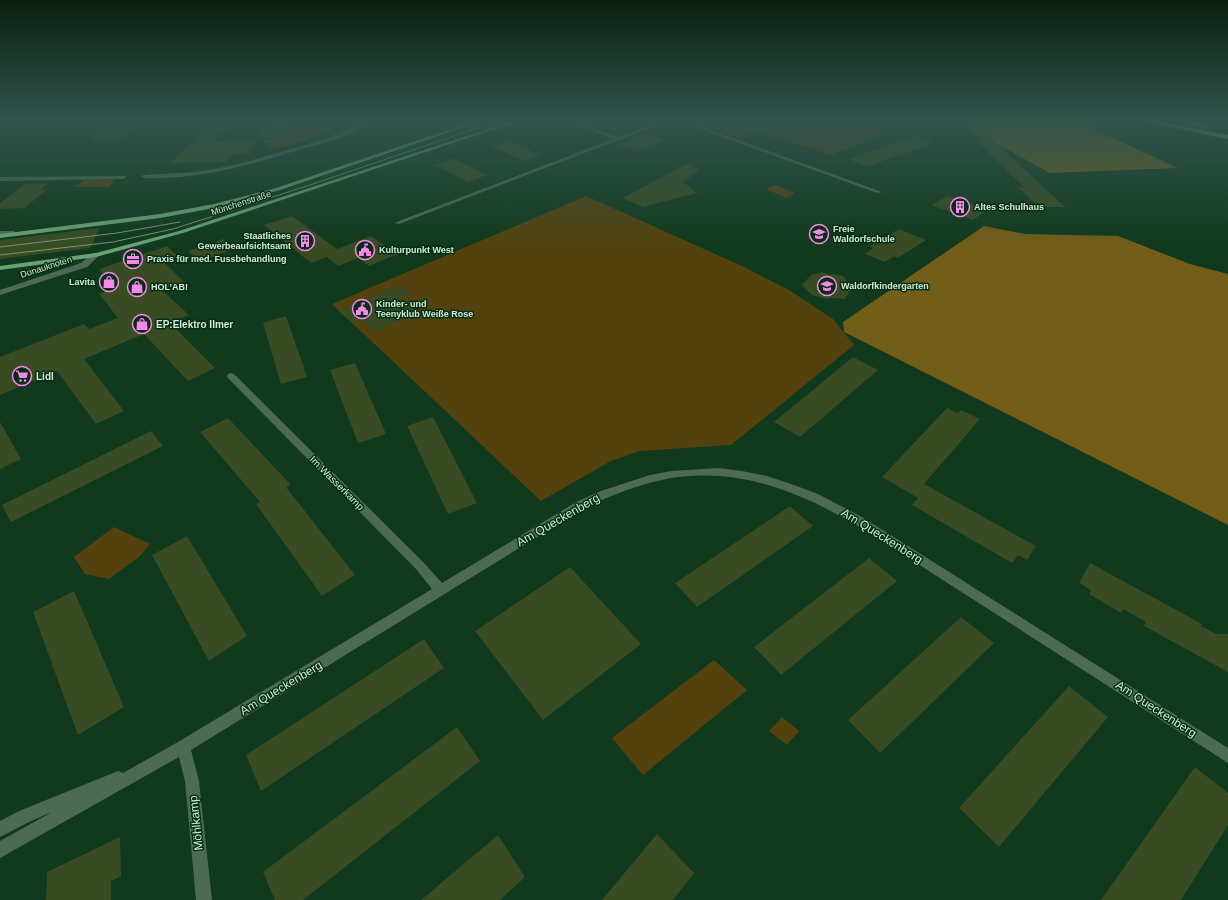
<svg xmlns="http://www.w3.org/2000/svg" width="1228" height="900" viewBox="0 0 1228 900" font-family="Helvetica,sans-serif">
<rect width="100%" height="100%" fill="#11391d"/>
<g fill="#53420e">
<polygon points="295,120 353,120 322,135 271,150 265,146 267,143 263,143 265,140 270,140"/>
<polygon points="688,120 728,120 737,123 744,120 849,120 884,134 831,155 757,131 740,138"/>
<polygon points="84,180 115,180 109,187 75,187"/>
<polygon points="775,185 795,193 786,198 766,189"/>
<polygon points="586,196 742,266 789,290 833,319 854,345 731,445 640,451 611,461 541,501 332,304"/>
<polygon points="114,527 150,544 139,557 109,579 85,574 74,557"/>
<polygon points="714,660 747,690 643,775 612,738"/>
<polygon points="782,717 799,731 787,745 769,731"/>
</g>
<g fill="#725d19">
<polygon points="960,120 1085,120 1091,122 1093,129 1178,168 1050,173 1003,147 984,141"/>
<polygon points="984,226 1025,234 1118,236 1190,264 1228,274 1228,525 844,332 843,322"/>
</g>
<g fill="#384b23">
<polygon points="272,120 295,120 280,138 256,138"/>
<polygon points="111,124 140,124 120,140 90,140"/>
<polygon points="210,125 229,125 213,141 257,141 245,154 234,154 227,162 170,163"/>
<polygon points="984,132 1065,207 1039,207 1018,187 1024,187 976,140"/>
<polygon points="647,133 666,140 637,152 618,144"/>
<polygon points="916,136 934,143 866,167 848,159"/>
<polygon points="508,140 542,155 524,161 491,146"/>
<polygon points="454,158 487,175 468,182 436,165"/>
<polygon points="688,163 699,170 683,182 697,193 643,207 623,198"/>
<polygon points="48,183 40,190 47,190 24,208 0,209 0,203 26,184"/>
<polygon points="948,196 988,209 973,220 931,205"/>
<polygon points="292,216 337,249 371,236 398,254 369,266 358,258 338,266 327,257 311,263 264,225"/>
<polygon points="100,228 90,248 0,259 0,240"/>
<polygon points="899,229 926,240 898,258 894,256 885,262 865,254 873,248 870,246"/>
<polygon points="223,239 234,249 199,262 188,251"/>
<polygon points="167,246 179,257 164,262 184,282 162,290 189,315 170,323 215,368 188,381 144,334 84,359 124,411 96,424 57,371 0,395 0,357 84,324 89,329 118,318 99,294 110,290 100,278 105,276 99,269"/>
<polygon points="823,272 830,275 834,274 843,276 852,288 845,299 831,298 827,299 812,295 802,285 811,275"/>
<polygon points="398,285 412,295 404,298 417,308 410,311 414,314 376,332 360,319 353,323 338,311"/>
<polygon points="286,316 307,377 281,384 263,323"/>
<polygon points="853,357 878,370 800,437 774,422"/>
<polygon points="355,363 386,434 358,443 330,370"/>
<polygon points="947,408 958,413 961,410 980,419 924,484 1036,546 1027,560 1018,555 1012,563 912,505 918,498 882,477"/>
<polygon points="433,417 477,503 448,514 407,426"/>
<polygon points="228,418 291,485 286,487 355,575 322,596 256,504 260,502 200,432"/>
<polygon points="0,422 21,459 0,469"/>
<polygon points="151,431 163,446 11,522 2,505"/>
<polygon points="790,506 813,526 697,607 675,583"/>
<polygon points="187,536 247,636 209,661 152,555"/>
<polygon points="869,558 897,581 781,675 754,647"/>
<polygon points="1090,563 1202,624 1201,626 1216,634 1228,634 1228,672 1144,626 1146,622 1123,609 1121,613 1089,594 1091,590 1079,583"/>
<polygon points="570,567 641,644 543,720 475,631"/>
<polygon points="74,591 124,707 78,735 33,612"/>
<polygon points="961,617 994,643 880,753 848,720"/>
<polygon points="424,639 444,668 261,791 246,755"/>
<polygon points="1069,686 1108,717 999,847 959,808"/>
<polygon points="457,727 480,761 303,900 275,900 263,872"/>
<polygon points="1195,767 1228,793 1228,825 1181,900 1101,900"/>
<polygon points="657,834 694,873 673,900 602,900"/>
<polygon points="498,835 525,877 500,900 421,900"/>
<polygon points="120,837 121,876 111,881 111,900 46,900 47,872"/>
</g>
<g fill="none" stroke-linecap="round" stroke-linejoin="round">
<g fill="#4d6a53" fill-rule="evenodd">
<path d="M366,120H372C354,136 325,143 302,149C250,165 199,180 144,178L141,176C143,174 192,173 201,171C229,167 256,159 284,151C312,143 340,135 366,120Z"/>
<polygon points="565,120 571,120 618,137 664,120 671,120 399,224 394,223 613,139"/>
<polygon points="676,120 683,120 882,192 877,193"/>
<polygon points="125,176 126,177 123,179 0,181 0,177"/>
<polygon points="0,231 14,231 17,233 14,235 0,235"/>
<polygon points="93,253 100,255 87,267 0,295 0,290 81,263"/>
<path d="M231,373L234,374L424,563L442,583L578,501L601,491L650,475L672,471L718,468L742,471L767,476L794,485L818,494L862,517L1228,748V763L876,537C805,493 733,460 649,483C627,489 606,498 586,507L191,750L199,781L212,900H196L185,781L179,757L0,858V841L52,812L29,822L0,837V821L19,811L118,771L123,773L178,742L432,589L416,569L228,378L227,376L228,374Z"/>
</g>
<g fill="#66a274" fill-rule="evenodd">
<polygon points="478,120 485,120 280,190 214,208 160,218 0,238 0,234 160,214 214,204 276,188"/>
<polygon points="515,120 522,120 183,233 96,257 0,270 0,266 96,253 179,231"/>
</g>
<g fill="#6fb981" fill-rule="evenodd">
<polygon points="1139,120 1150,120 1228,135 1228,139"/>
<polygon points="1179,120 1188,120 1209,126 1206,128"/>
</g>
<g stroke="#77957e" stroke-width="1">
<polyline points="0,247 117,233 180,222"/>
<polyline points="0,255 113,242 173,229 313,184 501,120"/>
</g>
</g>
<linearGradient id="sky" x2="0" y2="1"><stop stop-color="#091f10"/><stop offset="0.49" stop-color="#32544c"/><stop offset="1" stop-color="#32544c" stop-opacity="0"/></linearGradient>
<rect width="1228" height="246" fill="url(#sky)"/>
<defs>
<g id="building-ring" transform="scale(1)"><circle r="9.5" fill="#052e13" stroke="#f688ed" stroke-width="1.5"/><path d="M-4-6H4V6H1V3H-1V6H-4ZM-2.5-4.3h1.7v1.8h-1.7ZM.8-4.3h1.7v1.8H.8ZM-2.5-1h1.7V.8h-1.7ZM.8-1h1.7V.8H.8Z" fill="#f688ed"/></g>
<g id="school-ring" transform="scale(1)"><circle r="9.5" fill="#052e13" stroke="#f688ed" stroke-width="1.5"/><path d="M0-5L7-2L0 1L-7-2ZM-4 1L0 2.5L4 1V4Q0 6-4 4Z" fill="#f688ed"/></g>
<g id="civic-ring" transform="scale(1)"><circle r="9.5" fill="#052e13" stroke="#f688ed" stroke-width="1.5"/><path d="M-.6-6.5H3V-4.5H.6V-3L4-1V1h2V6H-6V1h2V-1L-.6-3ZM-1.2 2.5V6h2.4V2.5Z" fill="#f688ed"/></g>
<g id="office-ring" transform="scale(1)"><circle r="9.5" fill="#052e13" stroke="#f688ed" stroke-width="1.5"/><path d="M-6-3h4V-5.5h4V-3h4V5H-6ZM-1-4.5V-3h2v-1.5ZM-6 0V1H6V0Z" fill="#f688ed"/></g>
<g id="shop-ring" transform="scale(1)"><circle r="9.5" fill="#052e13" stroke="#f688ed" stroke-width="1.5"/><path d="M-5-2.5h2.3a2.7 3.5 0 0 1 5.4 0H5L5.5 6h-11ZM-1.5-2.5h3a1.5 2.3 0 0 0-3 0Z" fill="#f688ed"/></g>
<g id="supermarket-ring" transform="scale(1)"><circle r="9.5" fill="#052e13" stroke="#f688ed" stroke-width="1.5"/><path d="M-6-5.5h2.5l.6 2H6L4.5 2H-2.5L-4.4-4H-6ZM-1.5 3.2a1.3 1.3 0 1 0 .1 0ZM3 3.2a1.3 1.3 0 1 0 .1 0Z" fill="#f688ed"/></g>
</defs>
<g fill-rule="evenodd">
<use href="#building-ring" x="960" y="207"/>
<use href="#school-ring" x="819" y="234"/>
<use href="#building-ring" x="305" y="241"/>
<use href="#civic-ring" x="365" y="250"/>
<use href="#office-ring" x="133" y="259"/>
<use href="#shop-ring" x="109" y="282"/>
<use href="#school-ring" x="827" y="286"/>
<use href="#shop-ring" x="137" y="287"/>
<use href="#civic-ring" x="362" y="309"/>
<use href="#shop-ring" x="142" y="324"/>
<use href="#supermarket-ring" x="22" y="376"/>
</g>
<g text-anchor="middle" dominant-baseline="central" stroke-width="3" stroke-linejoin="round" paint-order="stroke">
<g font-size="9" fill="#d5ead8" stroke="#052e13">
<text transform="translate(241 203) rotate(-18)">Münchenstraße</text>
<text transform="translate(46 267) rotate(-18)">Donauknoten</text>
</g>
<g font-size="9" font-weight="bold" fill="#d5ead8" stroke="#052e13" text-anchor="start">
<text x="974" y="207">Altes Schulhaus</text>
<text x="833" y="229">Freie<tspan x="833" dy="10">Waldorfschule</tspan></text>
<text x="291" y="236" text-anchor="end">Staatliches<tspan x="291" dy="10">Gewerbeaufsichtsamt</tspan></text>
<text x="379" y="250">Kulturpunkt West</text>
<text x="147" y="259">Praxis für med. Fussbehandlung</text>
<text x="95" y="282" text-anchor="end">Lavita</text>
<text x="841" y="286">Waldorfkindergarten</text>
<text x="151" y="287">HOL’AB!</text>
<text x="376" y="304">Kinder- und<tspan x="376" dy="10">Teenyklub Weiße Rose</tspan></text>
</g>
<g font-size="10" font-weight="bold" fill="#d5ead8" stroke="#052e13" text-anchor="start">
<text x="156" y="324">EP:Elektro Ilmer</text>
<text x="36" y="376">Lidl</text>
</g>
<g font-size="10" fill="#d5ead8" stroke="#052e13">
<text transform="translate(337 483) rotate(45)">Im Wasserkamp</text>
</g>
<g font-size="12" fill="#d5ead8" stroke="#052e13">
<text transform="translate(558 520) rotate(-30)">Am Queckenberg</text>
<text transform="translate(882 536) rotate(32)">Am Queckenberg</text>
<text transform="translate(281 688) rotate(-31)">Am Queckenberg</text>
<text transform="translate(1156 709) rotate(33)">Am Queckenberg</text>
<text transform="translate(196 823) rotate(-96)">Möhlkamp</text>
</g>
</g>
</svg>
